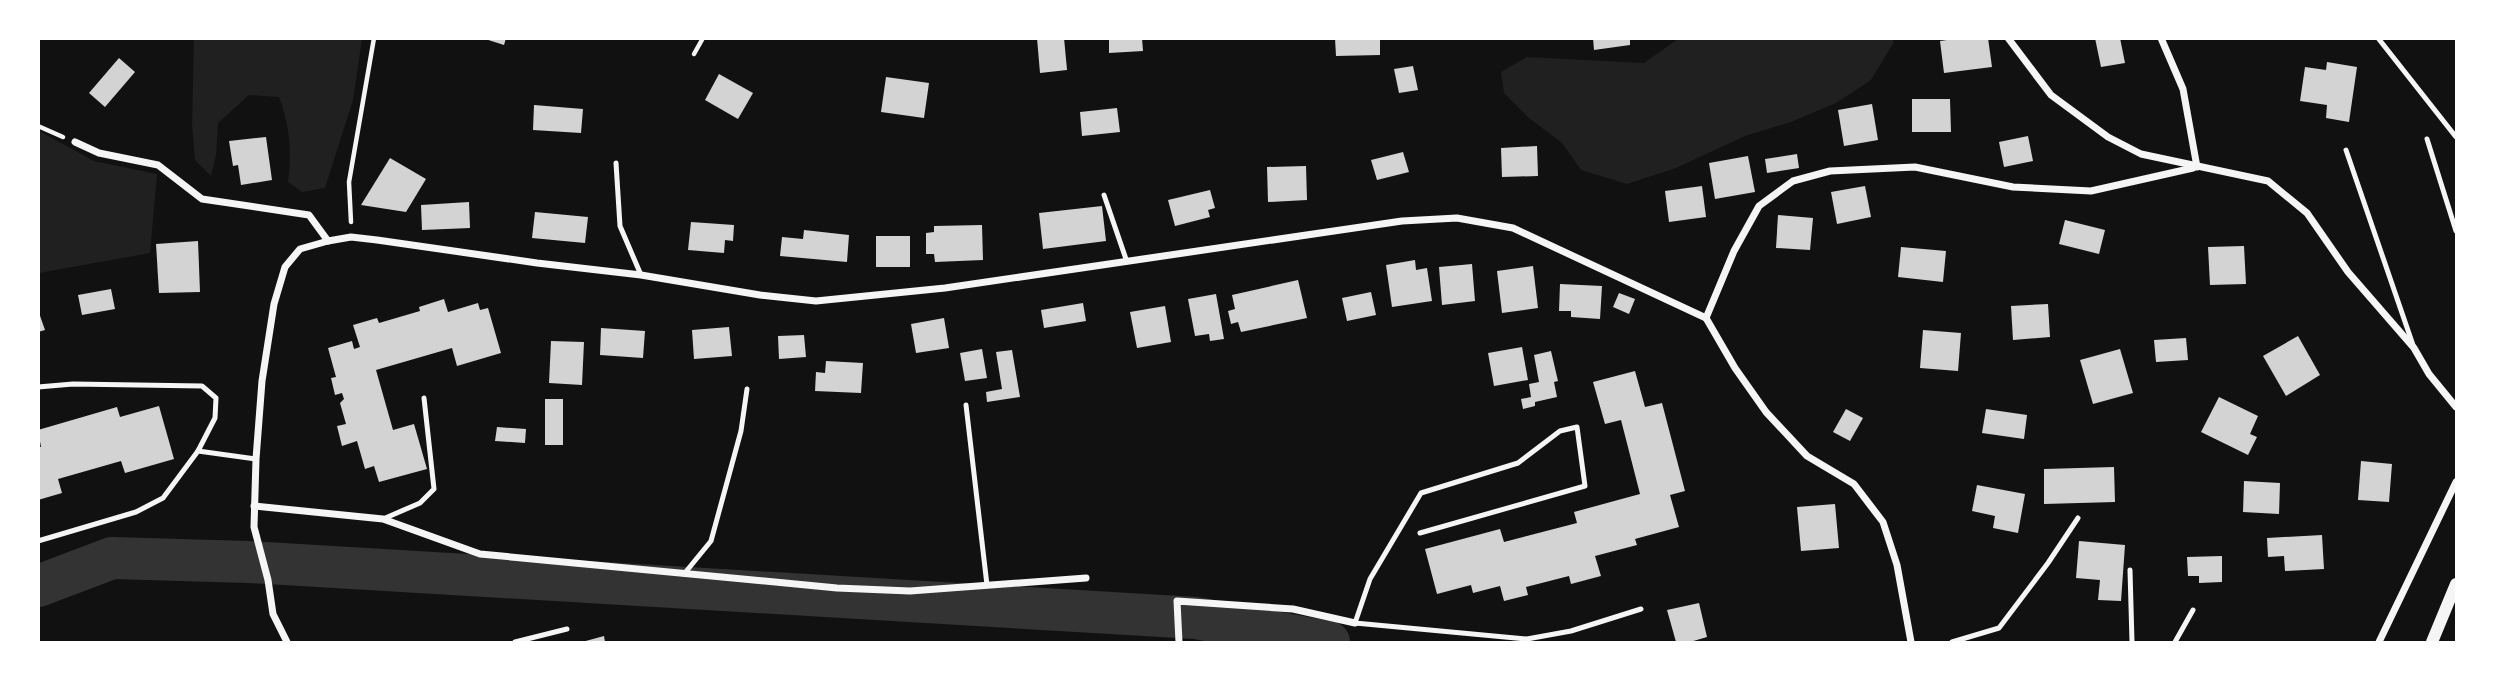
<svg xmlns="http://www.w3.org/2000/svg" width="2495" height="681" viewBox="0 0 2495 681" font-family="'Sofia Sans Condensed',sans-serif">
<rect width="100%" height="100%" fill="#111"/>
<g fill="#202020">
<path d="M194,39H362L353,100L325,188L302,192L288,182C292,152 290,126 279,97L249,95L218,123L216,155L211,176L195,160L192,124Z"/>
<polygon points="1892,39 1894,42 1871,80 1836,103 1791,122 1745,136 1676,168 1627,184 1581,170 1562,143 1529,118 1504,93 1501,72 1527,57 1644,63 1678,39"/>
<polygon points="39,131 94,161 157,174 150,253 39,273"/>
</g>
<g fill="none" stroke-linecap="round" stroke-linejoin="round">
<polyline stroke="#333" stroke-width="42" points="38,586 112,558 249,562 1196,618 1329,642"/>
</g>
<g fill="#d3d3d3">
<polygon points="482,38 506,38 504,45"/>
<polygon points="1037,38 1064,38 1067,70 1040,73"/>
<polygon points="1109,38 1142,38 1143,51 1109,53"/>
<polygon points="1335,38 1380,38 1380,55 1336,56"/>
<polygon points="1593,38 1630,38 1630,45 1594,50"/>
<polygon points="1961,38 1988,38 1992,67 1944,73 1940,41"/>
<polygon points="2095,38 2120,38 2125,63 2101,67"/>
<polygon points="119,58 135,72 105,107 89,93"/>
<polygon points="2327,62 2357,67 2349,122 2326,118 2327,105 2300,101 2305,67 2326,70"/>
<polygon points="1413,66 1418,90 1399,93 1394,69"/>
<polygon points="719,74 753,93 738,119 705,100"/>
<polygon points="886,77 929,83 924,118 881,112"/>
<polygon points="1912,99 1950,99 1951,132 1912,132"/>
<polygon points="1872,104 1878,140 1844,146 1838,110"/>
<polygon points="534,105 583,109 581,133 533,130"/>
<polygon points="1117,108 1120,132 1082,136 1080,112"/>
<polygon points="2028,136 2033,161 2004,167 1999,142"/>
<polygon points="266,137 272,180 241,185 238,165 233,166 229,141"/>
<polygon points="1537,146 1538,176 1502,177 1501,148"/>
<polygon points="1403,152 1409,172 1377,180 1371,160"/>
<polygon points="1797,154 1799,168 1767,173 1765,159"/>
<polygon points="1748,156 1755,192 1715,199 1709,163"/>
<polygon points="390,158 426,179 406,212 361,205"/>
<polygon points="1306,166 1307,200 1268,202 1267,167"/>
<polygon points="1702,186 1706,217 1669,222 1665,191"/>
<polygon points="1865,186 1871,217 1837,224 1831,192"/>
<polygon points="1210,190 1215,208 1208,210 1210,217 1175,226 1168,200"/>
<polygon points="469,202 470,228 422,230 421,205"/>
<polygon points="1102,206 1106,241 1043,249 1039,213"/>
<polygon points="535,212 588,217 585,243 532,238"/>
<polygon points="1778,215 1813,218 1810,250 1776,248"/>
<polygon points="2065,220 2105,230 2099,254 2059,244"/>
<polygon points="691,222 734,225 733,241 725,240 724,253 688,250"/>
<polygon points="982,225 983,260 935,262 934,254 926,254 926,233 934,232 934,226"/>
<polygon points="804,230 849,235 847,262 780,256 782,237 803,239"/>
<rect x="876" y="236" width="34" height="31"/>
<polygon points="198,241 200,292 159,293 156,244"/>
<polygon points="2244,246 2246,284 2210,285 2208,247"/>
<polygon points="1901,247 1946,251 1943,282 1898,277"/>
<polygon points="1415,260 1416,270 1427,268 1432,301 1392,307 1386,265"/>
<polygon points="1472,264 1475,301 1442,305 1439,267"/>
<polygon points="1533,266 1538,308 1502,313 1497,271"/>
<polygon points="1298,280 1307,318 1241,332 1238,322 1231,324 1228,311 1235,309 1232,295"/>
<polygon points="1560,284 1602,286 1600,319 1571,317 1571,311 1559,311"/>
<polygon points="111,289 115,309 82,315 78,295"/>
<polygon points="1371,292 1376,315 1347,321 1342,298"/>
<polygon points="1619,293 1635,299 1629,314 1613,307"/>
<polygon points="1216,294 1224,339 1210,341 1209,334 1195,336 1188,299"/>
<polygon points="444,299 448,312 478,303 480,310 488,308 501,353 457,366 452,348 376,370 393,430 414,424 427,469 379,482 374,466 365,469 357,441 342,446 337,426 346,424 340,403 344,399 342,393 335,395 331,378 336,377 328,348 352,341 354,349 360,347 353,325 377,318 379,323 420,311 419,307"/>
<polygon points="1083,303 1086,321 1044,328 1041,310"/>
<polygon points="2048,304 2050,337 2013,340 2011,306"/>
<polygon points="1165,306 1171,342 1137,348 1130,312"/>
<polygon points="38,310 45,330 38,332"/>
<polygon points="944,318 949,348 916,353 911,324"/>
<polygon points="729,327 732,356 694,359 692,330"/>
<polygon points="601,328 645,331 643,358 600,355"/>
<polygon points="1923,330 1961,333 1958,371 1920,368"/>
<polygon points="804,335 806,357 779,359 778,336"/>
<polygon points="2298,336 2320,375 2286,396 2263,356"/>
<polygon points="2186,338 2188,360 2156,362 2154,340"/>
<polygon points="551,341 584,342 582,385 549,383"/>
<polygon points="1522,347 1528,380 1494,386 1488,353"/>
<polygon points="982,349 987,378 965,381 960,353"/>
<polygon points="2120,349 2133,393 2093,404 2080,360"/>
<polygon points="1012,350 1020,397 987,402 986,392 1002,389 996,352"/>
<polygon points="1551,351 1558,381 1554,382 1557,397 1535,402 1535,406 1523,409 1521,399 1531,397 1529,384 1539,382 1534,355"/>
<polygon points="826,361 863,363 861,393 815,391 816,372 825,373"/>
<polygon points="1635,371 1645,407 1662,403 1685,491 1670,495 1679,527 1635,539 1637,545 1595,556 1601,576 1571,584 1569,576 1526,587 1528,595 1504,601 1500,586 1473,593 1471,585 1437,594 1425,549 1500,529 1504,542 1577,523 1574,512 1640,494 1621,420 1605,424 1593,382"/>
<polygon points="2219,397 2258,416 2250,434 2257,437 2248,455 2201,432"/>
<rect x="545" y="399" width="18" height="46"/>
<polygon points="159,406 174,459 125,473 121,461 58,479 62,493 38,500 38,447 41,447 38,430 117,407 120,417"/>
<polygon points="1846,409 1863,418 1850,441 1833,432"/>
<polygon points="1986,409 2027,415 2024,439 1982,433"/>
<polygon points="497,427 526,429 525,443 495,441"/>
<polygon points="2361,461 2392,464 2389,502 2358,500"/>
<polygon points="2114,467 2115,502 2044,504 2044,469"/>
<polygon points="2244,481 2280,483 2279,514 2243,512"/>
<polygon points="1977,485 2025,494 2018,533 1993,528 1995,516 1972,511"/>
<polygon points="1835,504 1839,548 1801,551 1797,507"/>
<polygon points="2322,535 2324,569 2285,571 2284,556 2268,557 2267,538"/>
<polygon points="2079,541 2125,545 2121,601 2098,600 2100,580 2076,578"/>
<polygon points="2222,556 2222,582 2199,583 2199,576 2188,576 2187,557"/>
<polygon points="1699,603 1707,637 1690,642 1676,642 1667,610"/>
<polygon points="604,636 605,642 582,642"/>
</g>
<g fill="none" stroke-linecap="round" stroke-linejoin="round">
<g stroke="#f5f5f5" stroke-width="4.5">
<polyline points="694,54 703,38"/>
<polyline points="38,126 63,137"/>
<polyline points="351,222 349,182 374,38"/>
</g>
<g stroke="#f5f5f5" stroke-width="5">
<polyline points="2378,38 2456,137"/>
<polyline points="2427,139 2456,231"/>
<polyline points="2346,150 2413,345"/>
<polyline points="616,163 620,226 641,275"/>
<polyline points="1104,195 1127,262"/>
<polyline points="38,387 73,384 202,386 216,398 215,418 198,451 256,459"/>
<polyline points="966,405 987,585"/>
<polyline points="383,519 420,503 434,489 424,398"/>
<polyline points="1420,533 1585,486 1577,427 1560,431 1518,463 1421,493 1370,579 1355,623 1527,639 1571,631 1641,609"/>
<polyline points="38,541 136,512 163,498 198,451"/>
<polyline points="2130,570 2132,642"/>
<polyline points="684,574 711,541 741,431 747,389"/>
<polyline points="515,642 567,629"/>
<polyline points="1952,642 1999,628 2048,563 2078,518"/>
<polyline points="2175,642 2193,610"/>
</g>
<g stroke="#f5f5f5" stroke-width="7">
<polyline points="2008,38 2051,95 2108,137 2141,154 2268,181 2307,213 2348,272 2414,348 2429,374 2456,407"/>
<polyline points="2161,38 2183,89 2197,167"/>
<polyline points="75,142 99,153 158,165 202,199 309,215 328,241"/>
<polyline points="1706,318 1734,251 1759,206 1793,181 1830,171 1915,167 2013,187 2091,191 2193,168"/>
<polyline points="254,506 383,519 480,554 837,588 910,591 1086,578"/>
<polyline points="287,642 273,614 268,580 254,527 256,459 262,381 274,304 285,267 300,249 328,241 351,237 377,240 537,263 641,275 760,295 816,301 945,288 1402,221 1457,218 1513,228 1706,318 1735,368 1766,412 1807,456 1854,484 1883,522 1897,565 1911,642"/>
<polyline points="1179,642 1177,601 1293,609 1355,623"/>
<polyline points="2379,642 2456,482"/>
</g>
<polyline stroke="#f5f5f5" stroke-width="12" points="2432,642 2456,584"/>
</g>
<rect width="2495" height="681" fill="none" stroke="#ffffff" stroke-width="80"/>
</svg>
